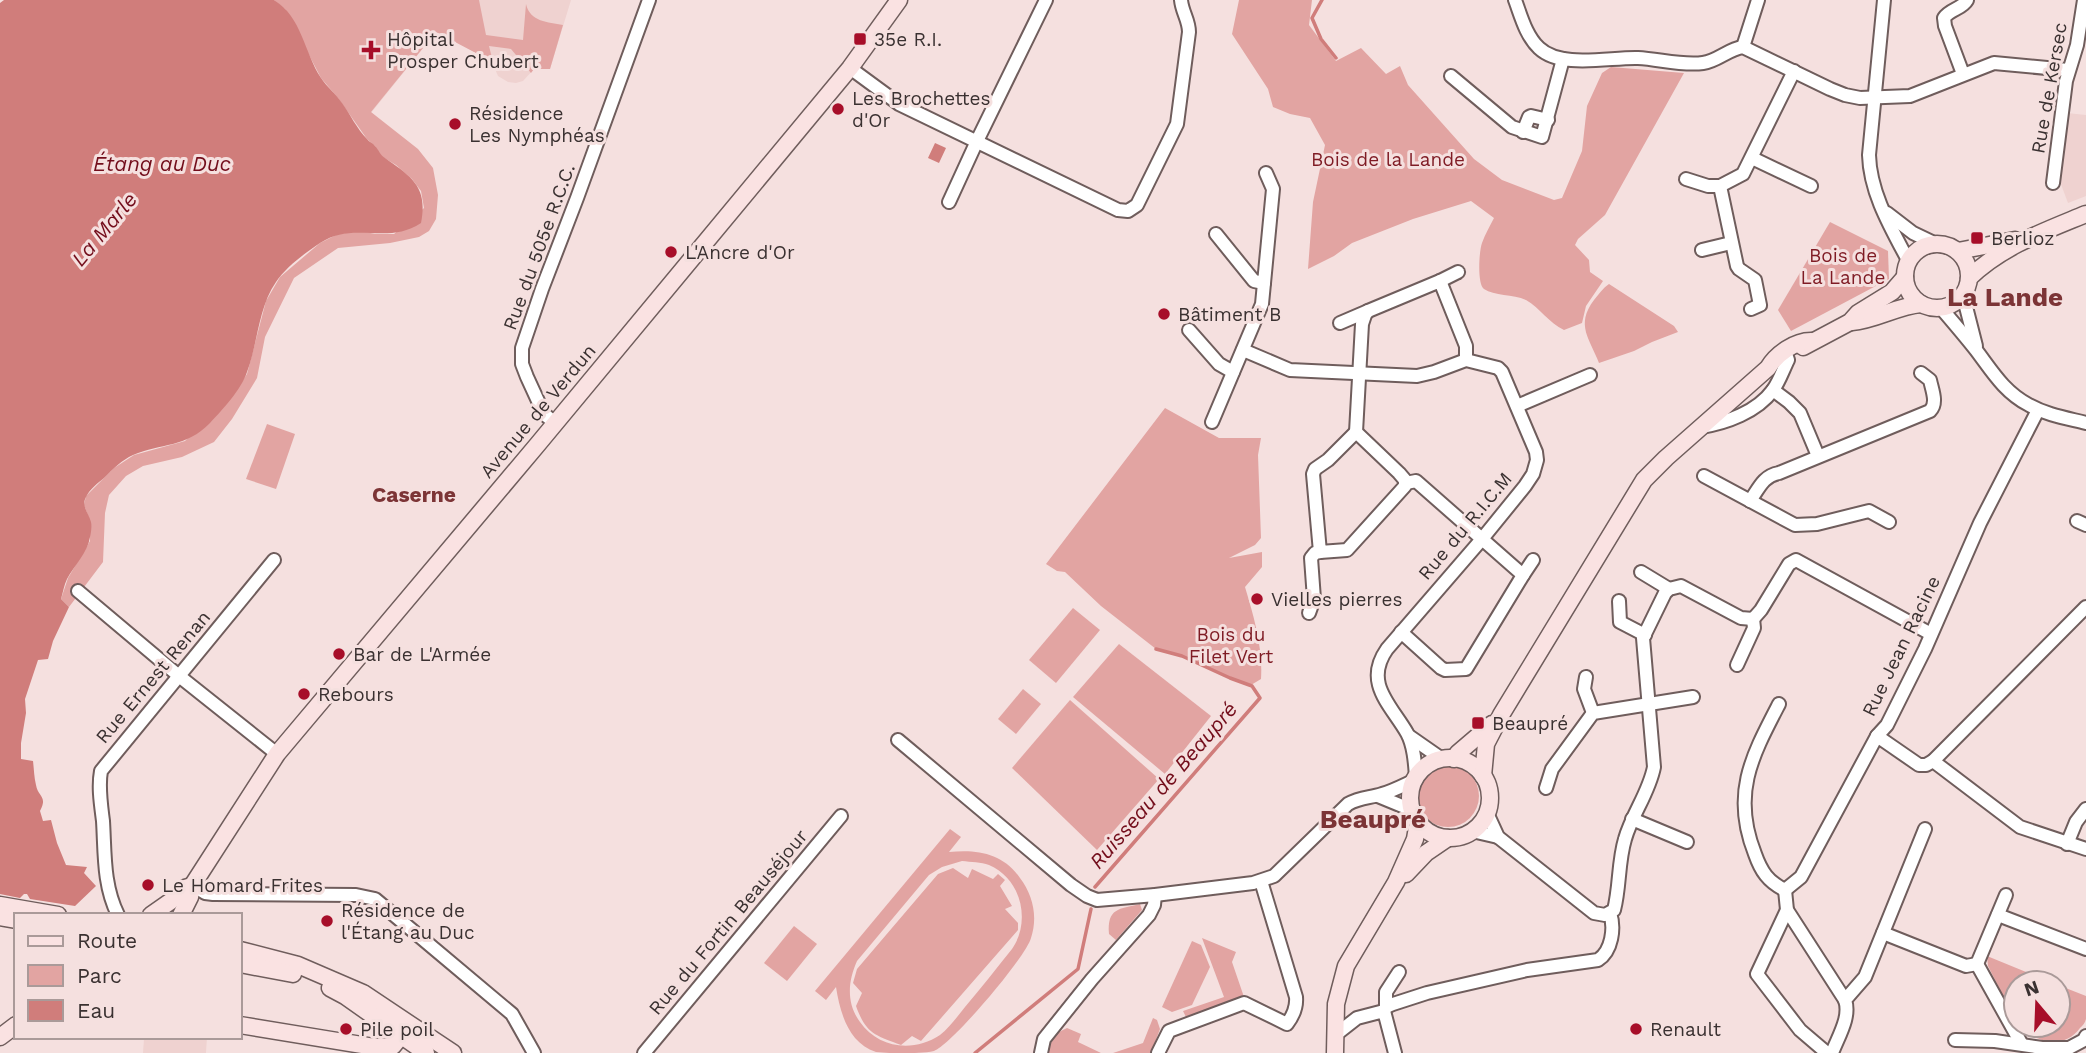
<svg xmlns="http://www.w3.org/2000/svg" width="2086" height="1053" viewBox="0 0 2086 1053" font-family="'Work Sans',sans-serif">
<rect width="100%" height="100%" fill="#f5e0df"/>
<g fill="#efd2d0">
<polygon points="293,0 571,0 550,69 534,69 523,81 516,83 508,82 498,76 492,62 437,31 371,113 306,14"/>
<polygon points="2067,113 2086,115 2086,196 2068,203 2059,179"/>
<polygon points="207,1037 206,1053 143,1053 144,1038"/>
</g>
<g fill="#e2a4a2" fill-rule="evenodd">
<path d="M274,0H479L486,35L523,40L526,4C530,22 548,22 563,25L550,69H534L531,73L511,49L489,46L493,62L436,32L371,112L418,149L433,168L438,195L436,219L429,231L419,237L390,243L338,248L294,278L265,337L257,378L232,419L214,442L182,457L143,466L126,476L109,495L105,513L103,562L69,607L61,599L68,578L90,541V521L84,505L86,496L114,468L134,455L185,441L237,389L247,374L266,301L280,277L320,243L338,234L361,231L375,234H394L424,208L421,191L412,179L396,165L381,156L375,146L367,139L338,98L321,78L285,9Z"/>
<path d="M1239,0H1312L1309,25L1336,61L1361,48L1386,74L1400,66L1408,85L1474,159L1502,180L1554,200L1562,198L1582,151L1587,106L1602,73L1611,67L1684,73L1605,215L1578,239L1575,245L1589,260L1590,272L1603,281L1586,306L1582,323L1564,330C1549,323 1540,308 1526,300C1513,294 1494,296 1484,289C1477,284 1479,251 1482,243C1485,234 1490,226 1494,218L1471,201L1413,219L1352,243L1334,256L1308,269L1313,202L1325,145L1310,118L1290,114L1273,107L1268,89L1232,34Z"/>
<polygon points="1830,222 1888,251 1889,279 1791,331 1778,310"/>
<path d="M1609,284L1674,326L1678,332L1652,342L1634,351L1599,363C1590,339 1575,325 1594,300C1599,294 1603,288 1609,284Z"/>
<path d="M1165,408L1219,438H1261L1258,455L1261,538L1255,545L1229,558L1262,552V567L1245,587C1254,617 1263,648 1261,679L1251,685L1222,675L1182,656L1156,649L1101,606L1065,572L1057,571L1046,564Z"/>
<polygon points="267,424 295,434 276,489 246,479"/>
<polygon points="1073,608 1100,630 1056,683 1029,660"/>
<polygon points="1119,644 1211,716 1165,774 1073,697"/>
<polygon points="1023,689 1041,704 1016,734 998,719"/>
<polygon points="1070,700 1159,779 1097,850 1012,768"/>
<circle cx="1448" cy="796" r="31"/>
<path d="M950,829L961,837L949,852C977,849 1003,853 1020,878C1033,895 1038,917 1031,938C1026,957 952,1044 934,1051C925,1053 913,1053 903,1053C895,1053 884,1053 876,1052C848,1043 840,1012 836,987L826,1000L815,991ZM962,861C971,862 981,862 989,865C1022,879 1031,922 1012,949C996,969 981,988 965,1007C957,1017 949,1028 940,1035C913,1053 878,1048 860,1022C846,1003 848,981 857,961L929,875L942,867Z"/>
<path d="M953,868L968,878L972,869L993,879L998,874L1005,880L1000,886L1012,906L1005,909L1018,923V930L921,1041L912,1036L901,1045C875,1035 866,1034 856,1006L862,993L853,983L857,969L938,874Z"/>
<path d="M1140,904L1142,910L1116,940L1109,934C1107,908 1119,909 1140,904Z"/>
<polygon points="794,926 817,944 787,981 764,963"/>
<polygon points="1202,938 1236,952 1232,962 1244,997 1187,1019 1183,1011 1224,997"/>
<polygon points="1192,941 1201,945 1210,967 1192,1005 1172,1012 1162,1007"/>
<polygon points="1987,956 2053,983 2016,983 2016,1022 1988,966"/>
<path d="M2058,985L2086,996C2086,1003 2086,1012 2086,1019C2085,1023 2083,1025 2080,1028C2063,1051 2036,1042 2018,1025H2058Z"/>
<polygon points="1153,1018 1157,1020 1160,1029 1151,1053 1113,1053 1143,1043"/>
<path d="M1067,1028L1081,1034L1078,1042L1101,1053H1045C1048,1039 1054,1034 1067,1028Z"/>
</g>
<g fill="#d07d7b">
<path d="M4,0H274C302,17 304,52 321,78C327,87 336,94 342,103C350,114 357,129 367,139C369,142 373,143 375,146C379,150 380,155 385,158C412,177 428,187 421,223C386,246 355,220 320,243C305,253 286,267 276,282C258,308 258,343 247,372C241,390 223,409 210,423C186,448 161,443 133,455C122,460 113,469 104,478C98,483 89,490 86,497C81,506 89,514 91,522C92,526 91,533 90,537C88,552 74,566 67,579C64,585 63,592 61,599L69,607L53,641L48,659L38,660L25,699L26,713L21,743V759L33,761C34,769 34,777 36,785C38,797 48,796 40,811L43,821L51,820L57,843L66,865L87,867L84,873L96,886L75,906L30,899L27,894H24L20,898L0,894V3Z"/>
<polygon points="935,143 946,148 939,163 928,158"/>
</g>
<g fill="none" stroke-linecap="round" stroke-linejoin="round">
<g stroke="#d07d7b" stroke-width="3.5">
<polyline points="1322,0 1312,18 1321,39 1336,58"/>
<polyline points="1095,887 1260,698 1252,686 1230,678 1182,656 1156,649"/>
<polyline points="975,1053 1078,969 1091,909"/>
</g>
<g stroke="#6f5d5c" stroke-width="16">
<g id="street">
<path d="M1515,0C1521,16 1526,36 1539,48C1561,69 1610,57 1638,58C1659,59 1682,66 1703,63C1718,61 1728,49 1743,47L1830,89L1845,95L1860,98L1910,96L1994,63L2068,70"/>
<path d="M1884,0L1869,155C1870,193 1891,228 1909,262"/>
<polyline points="1743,47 1758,0"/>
<path d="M850,68L899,104L1118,210L1128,211L1137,205L1177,124L1189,32C1189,20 1182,12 1181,0"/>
<path d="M1963,74L1945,26L1944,18C1950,9 1962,9 1967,0"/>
<polyline points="1451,76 1512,127 1542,137 1563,59"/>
<polyline points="1523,132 1529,117 1531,116 1548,120"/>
<polyline points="1752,158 1811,186"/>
<polyline points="1686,179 1708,186 1720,186"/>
<polyline points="2053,183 2066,81 2077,45 2084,0"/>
<polyline points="949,202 977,141 1046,0"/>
<polyline points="1887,213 1913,233 1936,244"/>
<polyline points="1216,234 1254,281 1264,283"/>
<polyline points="1702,250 1731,243"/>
<polyline points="1440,281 1458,272"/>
<polyline points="1963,295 1976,346"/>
<path d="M1941,308C1953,322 1965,336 1976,350C1992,371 2004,392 2029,405C2047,415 2066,418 2086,423"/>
<polyline points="1751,309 1760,305 1755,280 1739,269 1737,266 1720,186 1743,174 1794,71"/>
<polyline points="1340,323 1368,311"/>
<polyline points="1189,330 1219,364 1233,372"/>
<path d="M1243,350L1290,370L1417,376L1434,372L1466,360L1498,368L1502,372L1536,452L1537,460L1533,474L1525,486L1482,539L1387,649C1363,683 1391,705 1407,733C1414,746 1415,763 1416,777"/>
<polyline points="1773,390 1789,402 1800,413 1818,456"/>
<polyline points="1517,406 1590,375"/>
<polyline points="1212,422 1262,304 1273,189 1266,173"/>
<polyline points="555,423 544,414 527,377 522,364 522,348 542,289 577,198 649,0"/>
<path d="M1701,427C1726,423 1757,412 1773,390C1779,382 1783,370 1788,360L1787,357"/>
<polygon points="1356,432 1399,473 1405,480 1405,486 1347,550 1320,552 1313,474 1315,469 1328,460"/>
<polyline points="1356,432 1362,324 1365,315 1368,311 1440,281 1466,346 1466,360"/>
<polyline points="1704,476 1795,525 1817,524 1869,511 1889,522"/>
<path d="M1750,501C1759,488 1763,476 1779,473L1930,411C1938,403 1932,390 1930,380L1921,373"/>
<polyline points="2077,521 2086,525"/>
<polyline points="1641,572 1669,589"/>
<polyline points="1523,575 1533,560"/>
<polyline points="78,591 179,676 277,754"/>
<polyline points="1619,601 1620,622 1645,635"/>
<polyline points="1309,613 1314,599 1311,558 1315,553 1320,552"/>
<polyline points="1401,632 1441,668 1445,670 1466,669 1523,575 1416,481 1406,483"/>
<polyline points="1737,665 1754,628 1753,619"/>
<polyline points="1586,677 1584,689 1593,713"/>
<path d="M1779,704C1752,756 1731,794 1755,854C1761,871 1768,882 1785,890"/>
<polyline points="1409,736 1442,759"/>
<polyline points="1877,736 1919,765 1926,765 1933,761 2020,827 2086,849"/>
<path d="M898,740L1071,885L1087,896L1097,900L1155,895L1253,883L1274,876L1348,804C1360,797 1370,798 1382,794C1393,791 1404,785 1415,780"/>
<polyline points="1933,761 2086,607"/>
<polyline points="1546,788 1552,769 1593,713 1693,697"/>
<polyline points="1378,796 1412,810"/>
<path d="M1487,813L1498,837L1594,913L1605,915L1614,910C1620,887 1618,862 1625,839C1632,814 1649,793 1654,767L1643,638L1665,593L1669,589L1681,586L1741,618L1753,619L1761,610L1789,564L1796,560L1931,634"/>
<polyline points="1632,819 1687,842"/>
<polyline points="1472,831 1498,837"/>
<polyline points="2067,844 2076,822 2086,809"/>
<polyline points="192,885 205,893 213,894 356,895 375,899 512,1014 534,1053"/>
<polyline points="1785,890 1801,877 1877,736 1887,725 1925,649 1980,523 2038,410"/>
<polyline points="1785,890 1787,910 1845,1000"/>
<polyline points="1787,910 1757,974 1800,1030 1827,1053"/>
<path d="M118,915C103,885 105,853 103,821C101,805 98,787 101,771L274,560"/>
<polyline points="1998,915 2086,949"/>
<polyline points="1883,933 1966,966 1977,964"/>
<polyline points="1977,964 2021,1043"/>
<polyline points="1977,964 2006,895"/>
<polyline points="1386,1007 1386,992 1399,972"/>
<path d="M1384,1011L1386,1007L1393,1004L1427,993L1527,970L1598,960C1612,951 1615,928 1610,913"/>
<polyline points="1334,1036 1357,1018 1384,1011 1395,1053"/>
<polyline points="1955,1040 1995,1041 2042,1048 2069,1048 2084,1040 2086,1036"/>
<polyline points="644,1053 841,816"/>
<polyline points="1041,1053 1044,1039 1092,979 1149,915 1154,905 1155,895"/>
<path d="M1158,1053L1169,1031L1244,1003L1287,1024C1293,1016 1297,1008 1296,997L1261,881"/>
<path d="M1832,1053C1838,1037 1851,1017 1845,1000L1865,977L1925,829"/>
</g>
</g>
<g stroke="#6f5d5c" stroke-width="19">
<g id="secondary">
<circle cx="1937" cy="276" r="32"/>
<polyline points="1958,251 2015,240"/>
<path d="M1969,278C2002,246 2045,231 2086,214"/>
<path d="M1852,322C1876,320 1897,306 1921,304"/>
<polyline points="1803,347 1850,322 1858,313 1892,292 1905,277"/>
<circle cx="1450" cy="798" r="40"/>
<polyline points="1454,759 1458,753 1492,724"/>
<path d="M1483,776L1486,744L1501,715L1644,480L1666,458L1768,368C1776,354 1795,341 1811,341"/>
<polyline points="1406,874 1426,853 1448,838"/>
<polyline points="0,905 58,915"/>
<polyline points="151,915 171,901 185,888 192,886"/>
<polyline points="181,915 190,897 192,886 277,754 538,444 850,68 899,0"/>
<polyline points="0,917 16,920"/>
<polyline points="240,950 298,965 363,993 453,1053"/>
<polyline points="240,964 293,974"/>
<polyline points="330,988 345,996 426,1053"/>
<polyline points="240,1025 374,1047 393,1046 406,1030"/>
<polyline points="0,1037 16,1025"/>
<polyline points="1335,1053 1336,1004 1346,966 1396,882 1415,839 1418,822"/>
</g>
</g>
<use href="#street" stroke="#fff" stroke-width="12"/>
<use href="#secondary" stroke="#fae2e2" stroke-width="16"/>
</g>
<g fill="#a70e29" stroke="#f5e0df" stroke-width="2.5">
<rect x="853" y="32" width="14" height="14" rx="3.5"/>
<path d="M367.5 39.5h7v7h7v7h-7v7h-7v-7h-7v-7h7z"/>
<circle cx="838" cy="109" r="7"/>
<circle cx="455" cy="124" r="7"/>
<rect x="1970" y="231" width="14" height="14" rx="3.5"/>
<circle cx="671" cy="252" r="7"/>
<circle cx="1164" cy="314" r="7"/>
<circle cx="1257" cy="599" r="7"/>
<circle cx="339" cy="654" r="7"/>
<circle cx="304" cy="694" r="7"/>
<rect x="1471" y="716" width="14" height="14" rx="3.5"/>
<circle cx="148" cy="885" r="7"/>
<circle cx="327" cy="921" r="7"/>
<circle cx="346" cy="1029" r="7"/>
<circle cx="1636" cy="1029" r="7"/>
</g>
<g text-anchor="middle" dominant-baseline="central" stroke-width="6" stroke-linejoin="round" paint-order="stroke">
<g font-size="19" fill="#3a3131" stroke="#f5e0df" text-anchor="start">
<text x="387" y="39">Hôpital<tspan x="387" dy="22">Prosper Chubert</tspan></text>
<text x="874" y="39">35e R.I.</text>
<text x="852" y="98">Les Brochettes<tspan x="852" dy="22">d'Or</tspan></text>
<text x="469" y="113">Résidence<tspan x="469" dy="22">Les Nymphéas</tspan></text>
<text x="1991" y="238">Berlioz</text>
<text x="685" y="252">L'Ancre d'Or</text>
<text x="1178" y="314">Bâtiment B</text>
<text x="1271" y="599">Vielles pierres</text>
<text x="353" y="654">Bar de L'Armée</text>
<text x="318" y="694">Rebours</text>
<text x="1492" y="723">Beaupré</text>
<text x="162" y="885">Le Homard Frites</text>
<text x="341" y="910">Résidence de<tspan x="341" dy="22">l'Étang au Duc</tspan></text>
<text x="360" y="1029">Pile poil</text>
<text x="1650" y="1029">Renault</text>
</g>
<g font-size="19" fill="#3a3131" stroke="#f5e0df">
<text transform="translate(2049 88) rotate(-80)">Rue de Kersec</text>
<text transform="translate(539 247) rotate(-70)">Rue du 505e R.C.C.</text>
<text transform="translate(538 411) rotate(-50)">Avenue de Verdun</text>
<text transform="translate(1465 526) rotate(-50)">Rue du R.I.C.M</text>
<text transform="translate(1901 646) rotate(-64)">Rue Jean Racine</text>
<text transform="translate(153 677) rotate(-50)">Rue Ernest Renan</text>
<text transform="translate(728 922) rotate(-50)">Rue du Fortin Beauséjour</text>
</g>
<g font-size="19" fill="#7f1b24" stroke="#f5e0df">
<text x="1388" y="159">Bois de la Lande</text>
<text x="1843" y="255">Bois de<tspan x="1843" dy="22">La Lande</tspan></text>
<text x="1231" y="634">Bois du<tspan x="1231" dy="22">Filet Vert</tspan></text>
</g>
<g font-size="21" font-style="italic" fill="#730d1b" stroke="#f5e0df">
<text x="162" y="163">Étang au Duc</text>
<text transform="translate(104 229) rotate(-50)">La Marle</text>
<text transform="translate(1163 785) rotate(-49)">Ruisseau de Beaupré</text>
</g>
<g font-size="21" font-weight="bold" fill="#7c3436" stroke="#f5e0df">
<text x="414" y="494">Caserne</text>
</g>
<g font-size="26" font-weight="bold" fill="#7c3436" stroke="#f5e0df">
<text x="2005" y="297">La Lande</text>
<text x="1373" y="819">Beaupré</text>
</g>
</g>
<rect x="14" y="913" width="228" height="126" fill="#f5e0df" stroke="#aa9a99" stroke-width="2"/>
<rect x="28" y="936" width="35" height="10" fill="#fae2e2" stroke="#aa9a99" stroke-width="2"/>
<text x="77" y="948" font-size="21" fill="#3a3131">Route</text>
<rect x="28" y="965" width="35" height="21" fill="#e2a4a2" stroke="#aa9a99" stroke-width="2"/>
<text x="77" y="983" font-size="21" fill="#3a3131">Parc</text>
<rect x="28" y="1000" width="35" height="21" fill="#d07d7b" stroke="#aa9a99" stroke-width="2"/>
<text x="77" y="1018" font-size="21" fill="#3a3131">Eau</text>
<g transform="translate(2037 1004) rotate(341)"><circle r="33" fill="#f5e0df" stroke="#aa9a99" stroke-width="2"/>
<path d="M0-5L12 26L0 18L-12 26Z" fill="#a70e29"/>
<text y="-10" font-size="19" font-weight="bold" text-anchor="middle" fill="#3a3131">N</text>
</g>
</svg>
